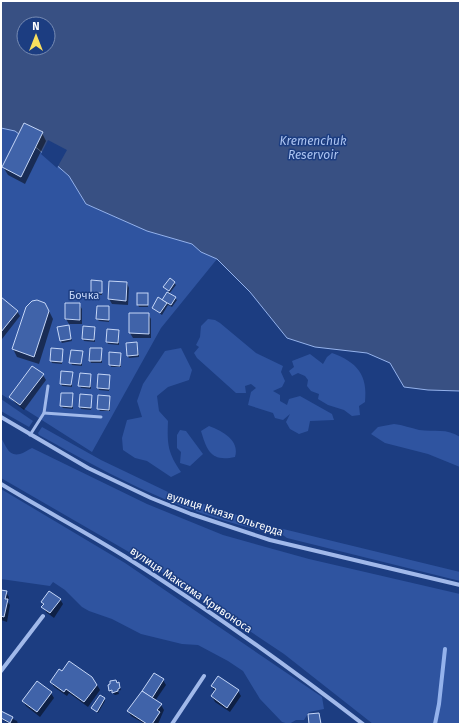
<svg xmlns="http://www.w3.org/2000/svg" width="461" height="725" viewBox="0 0 461 725" font-family="'Fira Sans',sans-serif">
<rect width="100%" height="100%" fill="#1c3d81"/>
<g fill="#2f54a0">
<polygon points="1,128 15,131 38,149 69,176 86,204 147,231 192,244 201,252 217,259 161,328 92,452 1,394"/>
<polygon points="208,319 215,320 220,323 256,353 283,366 281,372 285,381 282,387 273,391 280,395 280,401 287,405 289,399 300,396 332,414 334,420 310,421 308,431 299,434 290,429 286,422 290,414 283,420 275,418 273,413 248,405 251,392 256,388 251,384 245,386 246,393 236,393 197,358 194,353 199,347 196,345 200,337 201,326"/>
<path d="M181,348L192,370L189,380L168,387L157,396L159,411L168,421C167,445 168,453 181,472L171,477L147,461L135,458L123,450L122,438L127,420L142,417L137,401L143,384L165,351Z"/>
<path d="M332,353C357,362 368,375 365,402L359,406L360,415L352,416L344,410L328,405L318,399L319,394L311,391L307,386L308,380L305,376L298,373L292,376L289,371L294,367L292,361L310,354L323,364L327,357Z"/>
<polygon points="1,399 33,421 29,427 1,411"/>
<path d="M394,424C403,425 411,428 419,430C434,432 447,428 460,437V467L428,454L385,443L371,434L378,427Z"/>
<path d="M209,426C222,431 240,440 235,457C211,462 207,451 201,431Z"/>
<path d="M42,427L101,460L168,492L267,525L265,532C227,522 189,511 153,494C114,477 77,456 39,435L38,433Z"/>
<polygon points="180,430 186,431 203,454 190,466 180,463 181,452 177,448 177,435"/>
<path d="M1,438C6,445 8,457 20,454C24,453 27,450 32,448L147,504L223,535L309,559L460,594V724H373L284,654L148,563L1,478Z"/>
<polygon points="1,489 125,563 322,697 324,709 309,712 304,720 296,720 289,724 282,722 260,699 243,671 228,661 198,645 182,644 141,634 112,619 89,611 82,607 65,590 53,582 50,586 1,579"/>
<polygon points="279,528 460,572 460,581 287,538 277,531"/>
</g>
<path fill="#385083" stroke="#94b2ec" fill-rule="evenodd" d="M1,1H460V391L428,390L404,387L390,363L367,353L315,347L287,338L250,292L217,259L201,252L192,244L147,231L86,204L69,176L38,149L15,131L1,128ZM24,24H48V48H24Z"/>
<polygon fill="#1c3d81" points="48,140 67,150 57,168 41,154"/>
<g fill="#0007">
<polygon points="42,133 46,141 25,184 8,175 3,167"/>
<polygon points="101,282 102,295 93,295 92,293"/>
<polygon points="127,283 129,288 128,305 112,304 109,299"/>
<polygon points="174,283 176,285 169,294 177,300 172,307 168,305 162,315 153,308 163,301 169,291 165,287"/>
<polygon points="147,294 148,307 139,307 138,305"/>
<polygon points="1,299 17,311 20,316 2,339"/>
<polygon points="41,301 47,307 53,319 39,364 17,357 13,349 33,302"/>
<polygon points="66,304 79,304 82,309 82,324 69,324 66,319"/>
<polygon points="109,307 109,322 99,321 97,319"/>
<polygon points="130,314 148,314 151,319 151,338 133,338 130,333"/>
<polygon points="68,327 72,341 62,343 60,340"/>
<polygon points="94,328 95,342 84,341 83,339"/>
<polygon points="119,331 119,345 108,344 107,342"/>
<polygon points="137,343 139,357 129,358 128,356"/>
<polygon points="101,349 102,363 91,363 90,360"/>
<polygon points="62,350 62,364 52,363 51,361"/>
<polygon points="82,352 82,366 72,365 71,363"/>
<polygon points="120,354 121,367 111,367 110,364"/>
<polygon points="72,373 72,387 62,386 61,384"/>
<polygon points="43,375 46,380 24,410 14,402 11,397"/>
<polygon points="91,375 91,389 81,388 79,385"/>
<polygon points="109,376 109,391 99,390 98,387"/>
<polygon points="72,394 73,409 63,408 61,406"/>
<polygon points="91,396 91,410 81,409 80,407"/>
<polygon points="110,397 110,411 100,411 98,408"/>
<polygon points="1,591 6,592 9,597 8,602 10,605 7,622 1,620"/>
<polygon points="60,599 63,604 54,618 46,612 42,602"/>
<polygon points="163,680 166,685 155,701 161,705 164,710 158,724 145,724 131,716 128,711"/>
<polygon points="37,682 51,693 54,698 40,717 26,706 23,701"/>
<polygon points="51,682 97,685 100,690 88,707 69,693 67,696 54,687"/>
<polygon points="118,683 121,690 118,691 119,694 115,695 110,690 112,685"/>
<polygon points="212,686 238,691 241,696 230,712 215,702 212,696 215,692"/>
<polygon points="104,699 105,701 98,713 92,708"/>
<polygon points="1,713 17,721 18,724 10,724 1,719"/>
</g>
<g fill="none" stroke-linecap="round" stroke-linejoin="round">
<polyline stroke="#94b2ec" stroke-width="4" points="435,724 439,704 445,649"/>
</g>
<g fill="#4063a9" stroke="#c5d6f7">
<polygon points="24,123 43,132 21,177 2,167"/>
<polygon points="170,278 175,282 169,291 163,287"/>
<polygon points="91,280 102,281 102,293 91,293"/>
<polygon points="109,281 127,282 126,301 108,299"/>
<polygon points="167,292 176,297 171,305 162,300"/>
<rect x="137" y="293" width="11" height="12"/>
<polygon points="1,297 18,311 1,332"/>
<polygon points="158,297 167,303 160,313 152,308"/>
<polygon points="37,300 45,303 49,311 34,357 12,349 26,307 32,301"/>
<polygon points="65,303 80,303 80,320 65,319"/>
<polygon points="97,306 109,306 109,320 96,319"/>
<polygon points="129,313 149,313 149,334 129,333"/>
<polygon points="69,325 71,339 60,341 57,327"/>
<polygon points="83,326 95,327 94,340 82,339"/>
<polygon points="107,329 119,330 118,343 106,342"/>
<polygon points="137,342 138,355 127,356 126,343"/>
<polygon points="51,348 63,349 62,362 50,361"/>
<polygon points="90,348 102,348 101,361 89,361"/>
<polygon points="71,350 83,351 81,364 69,363"/>
<polygon points="109,352 121,353 120,366 109,365"/>
<polygon points="32,366 44,374 20,405 9,397"/>
<polygon points="61,371 73,372 71,385 60,384"/>
<polygon points="80,373 91,374 90,387 78,386"/>
<polygon points="98,374 110,375 109,389 97,388"/>
<polygon points="61,393 73,393 72,407 60,406"/>
<polygon points="80,394 92,395 91,408 79,407"/>
<polygon points="98,395 110,396 109,410 97,409"/>
<polygon points="1,590 7,591 5,599 8,599 4,617 1,616"/>
<polygon points="49,591 61,599 50,613 41,607 44,604 41,602"/>
<polygon points="69,661 92,677 97,685 84,702 66,689 64,692 50,682 59,669 62,671"/>
<polygon points="154,673 164,679 152,698 142,691"/>
<polygon points="218,676 239,690 227,708 211,696 216,689 211,686"/>
<polygon points="116,680 117,683 119,682 120,688 118,689 118,691 112,693 112,690 109,691 108,685 110,684 110,681"/>
<polygon points="37,681 52,692 37,712 22,701"/>
<polygon points="142,691 162,704 157,710 160,712 152,724 147,724 127,711"/>
<polygon points="100,695 105,698 97,712 91,708"/>
<polygon points="1,711 13,717 10,723 1,718"/>
<polygon points="319,713 321,724 309,724 308,714"/>
</g>
<g fill="none" stroke-linecap="round" stroke-linejoin="round">
<g stroke="#a1b9ea" stroke-width="3">
<polyline points="44,413 101,417"/>
<polyline points="30,435 44,413 48,386"/>
</g>
<g stroke="#a1b9ea" stroke-width="4">
<polyline points="1,417 88,468 151,498 191,514 270,540 460,585"/>
<path d="M1,484C42,509 84,531 124,556C207,608 286,665 363,724"/>
<polyline points="1,671 43,616"/>
<polyline points="172,724 204,676"/>
</g>
</g>
<g text-anchor="middle" dominant-baseline="central" stroke-width="3" stroke-linejoin="round" paint-order="stroke">
<g font-size="11" fill="#c5d6f7" stroke="#1c3d81">
<text x="84" y="295">Бочка</text>
</g>
<g font-size="11" fill="#fff" stroke="#1c3d81">
<text transform="translate(225 514) rotate(18)">вулиця Князя Ольгерда</text>
<text transform="translate(191 590) rotate(34)">вулиця Максима Кривоноса</text>
</g>
<g font-size="12" font-style="italic" fill="#acc4f1" stroke="#1c3d81">
<text x="313" y="141">Kremenchuk<tspan x="313" dy="14">Reservoir</tspan></text>
</g>
</g>
<rect width="461" height="725" fill="none" stroke="#ffffff" stroke-width="4"/>
<g transform="translate(36 36)"><circle r="19" fill="#1c3d81" stroke="#778bb3"/>
<path d="M0-3L7 15L0 10L-7 15Z" fill="#fadf5e"/>
<text y="-6" font-size="11" font-weight="bold" text-anchor="middle" fill="#ffffff">N</text>
</g>
</svg>
